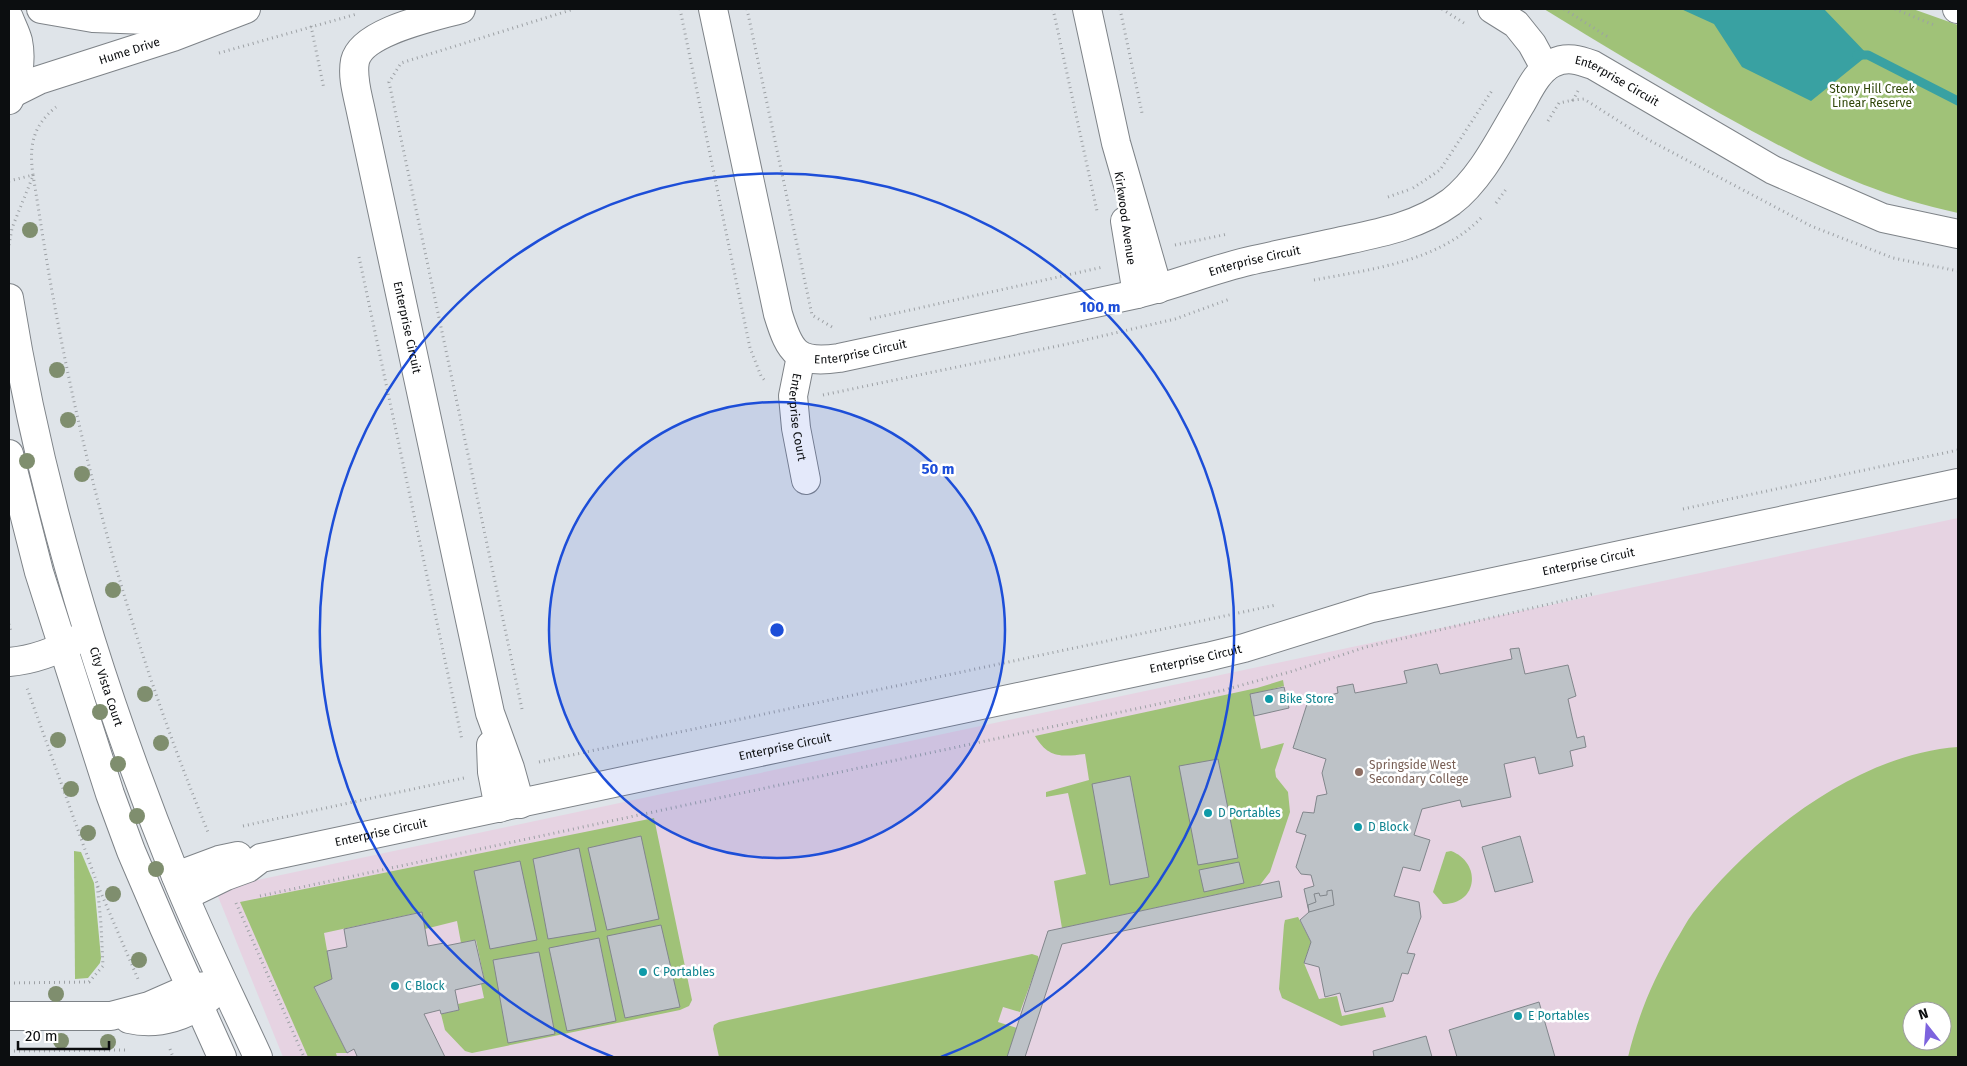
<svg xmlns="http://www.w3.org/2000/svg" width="1967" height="1066" viewBox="0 0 1967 1066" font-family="'Fira Sans',sans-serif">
<rect width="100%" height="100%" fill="#dfe4e9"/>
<path fill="#e6d3e2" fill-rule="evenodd" d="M1958,518V1057H283L215,889ZM1912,1011H1942V1041H1912Z"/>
<g fill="#a0c278" fill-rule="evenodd">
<path d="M1544,9H1913L1958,25V213C1867,194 1801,158 1721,114C1661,80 1602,45 1544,9Z"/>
<path d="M1283,680L1284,686L1250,695L1261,749L1284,743L1275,770L1276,777L1288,792L1290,812L1270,872L1260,885L1062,928L1054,881L1086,874L1068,793L1046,797V792L1089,780L1085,754C1061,757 1048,758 1035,736L1257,688Z"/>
<path d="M1958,747V1057H1628C1639,1013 1652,982 1675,942C1681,933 1686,922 1693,913C1753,836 1857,754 1958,747ZM1912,1011H1942V1041H1912Z"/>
<polygon points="654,818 692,1000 689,1006 680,1010 472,1053 465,1051 445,1030 441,1014 459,1010 458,1004 484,998 481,984 485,983 476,940 461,943 457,921 425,929 421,912 324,933 332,979 314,988 347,1053 336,1053 337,1057 308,1057 240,902"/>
<polygon points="74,851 81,852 94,883 101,958 100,963 88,978 75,979"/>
<path d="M1451,851C1481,862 1479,904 1443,904L1433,892L1446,852Z"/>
<polygon points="1298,917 1311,942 1304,963 1319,999 1337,996 1342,1016 1383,1007 1386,1017 1341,1026 1282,998 1279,989 1284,925 1285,920"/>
<polygon points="1032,954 1038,956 1039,960 1020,1012 1003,1007 998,1022 1017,1028 1007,1057 719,1057 713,1029 714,1025 719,1022"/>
</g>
<polygon fill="#39a1a2" points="1681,9 1824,9 1868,55 1811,101 1742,67 1714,24"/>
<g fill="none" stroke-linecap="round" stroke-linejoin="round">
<polyline stroke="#39a1a2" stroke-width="9" points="1857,55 1868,55 1958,101"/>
</g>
<g fill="#bdc2c7" stroke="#81868b">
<polygon points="1519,648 1525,674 1568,665 1576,696 1568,699 1572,717 1577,738 1584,736 1586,747 1570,751 1573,766 1539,774 1535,757 1504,764 1511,797 1462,807 1460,800 1422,809 1414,835 1430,840 1420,871 1403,867 1394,896 1419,902 1421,917 1407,953 1415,954 1408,974 1402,973 1393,1001 1345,1012 1340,993 1325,997 1319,967 1304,963 1311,942 1300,920 1309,912 1304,889 1314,886 1311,875 1301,874 1296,867 1306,835 1296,832 1303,812 1314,813 1317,796 1327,794 1322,773 1326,759 1293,748 1308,701 1338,693 1337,687 1353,684 1355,693 1407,683 1404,671 1437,664 1440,674 1512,659 1510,649"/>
<polygon points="1284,687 1289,708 1254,716 1250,694"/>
<polygon points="1218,759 1238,858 1198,865 1179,766"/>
<polygon points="1130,776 1149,877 1110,885 1092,784"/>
<polygon points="641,836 659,919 607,930 588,848"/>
<polygon points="1520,836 1533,882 1495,892 1482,847"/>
<polygon points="579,848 596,931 548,939 533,859"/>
<polygon points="520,861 537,940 490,949 474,871"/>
<polygon points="1239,862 1244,883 1204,892 1199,870"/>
<polygon points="1279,881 1282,897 1062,944 1025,1057 1007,1057 1048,931"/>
<polygon points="1332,890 1334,905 1309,912 1308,905 1316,902 1314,894 1319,893 1320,896 1327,895 1327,891"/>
<polygon points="422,912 428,946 444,943 445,946 475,940 485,983 455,990 459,1010 441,1014 440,1010 424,1014 445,1057 355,1057 357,1056 354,1049 347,1053 314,987 332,979 327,951 347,947 344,929"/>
<polygon points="661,925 680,1007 625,1018 607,936"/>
<polygon points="599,938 616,1021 567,1031 549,948"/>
<polygon points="539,952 555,1034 508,1043 493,960"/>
<polygon points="1539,1002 1555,1057 1457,1057 1449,1030"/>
<polygon points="1426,1036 1432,1057 1374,1057 1373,1051"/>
</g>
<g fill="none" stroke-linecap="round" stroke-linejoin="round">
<g stroke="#7e8388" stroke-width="30">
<g id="minor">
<polyline points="41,9 93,18 148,20 208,12"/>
<path id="s1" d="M461,9C434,17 362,31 355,61C352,76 357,93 360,107L490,713L510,768L520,804"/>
<path id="s2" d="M713,9L778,314C790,353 797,364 839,358L1137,294C1175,285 1211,270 1249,261C1280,254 1311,248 1342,241C1380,233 1418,226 1451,202C1482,178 1501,137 1521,104C1529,90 1538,70 1553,63C1567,56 1579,60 1593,65L1773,170L1883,218L1958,234"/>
<polyline points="1087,9 1116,143 1158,289"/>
<polyline points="1492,9 1516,24 1532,44 1545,68"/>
<polyline points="1957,9 1958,9"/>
<path d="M9,18C12,26 16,33 18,41C22,60 18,83 9,100"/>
<path id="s3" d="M13,93L39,80L173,37L246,9"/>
<polyline points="1125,221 1137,294"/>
<path id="s4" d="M9,298C40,492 101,691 175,874C200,936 230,996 258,1057"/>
<path id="s5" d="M801,356L793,396L796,428L806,480"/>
<polyline points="9,454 39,572 110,794 131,851 164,928 222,1057"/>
<path d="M9,662C33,660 57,651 78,639"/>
<polyline points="491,745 492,772 499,808"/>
<polyline points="176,876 219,860 238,856"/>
<path id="s6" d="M185,896L226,876L248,868L261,858L1207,657L1244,648L1372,608L1958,483"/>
<polyline points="9,1016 111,1016 149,1006 190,988 207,986"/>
<path d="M129,1019C159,1026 189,1016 211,996"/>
</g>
</g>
<g stroke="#9da1a5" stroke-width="3" stroke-dasharray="1 4" stroke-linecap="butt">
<polyline points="680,9 750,348 761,376 766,382"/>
<polyline points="747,9 812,315 832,327 834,327"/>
<polyline points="1053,9 1097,211"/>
<polyline points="1120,9 1142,113"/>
<polyline points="1442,9 1467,25"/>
<polyline points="1564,9 1608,37"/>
<polyline points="1895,9 1934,25"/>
<polyline points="311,26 324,89"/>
<polyline points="219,53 357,14"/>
<polyline points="1578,91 1573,100 1584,99 1647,139 1811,226 1893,258 1958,271"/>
<polyline points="1548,121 1559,103 1573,100"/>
<path d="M33,175C40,217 46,260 54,302C87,483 138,662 208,832"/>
<path d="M9,181L33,175C29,147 32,126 56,107"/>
<polyline points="1413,188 1440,170 1493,89"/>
<polyline points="1388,197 1408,190"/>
<polyline points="1496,203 1507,188"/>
<polyline points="9,245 12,228 33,176"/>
<polyline points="1175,245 1228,234"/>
<polyline points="359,257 462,740"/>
<path d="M1314,280C1372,269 1438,262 1481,218"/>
<polyline points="870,319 1103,267"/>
<polyline points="823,395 1072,343 1175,319 1230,299"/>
<polyline points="1683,509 1958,450"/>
<polyline points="9,624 11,632"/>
<polyline points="522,709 389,82 401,63 574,9"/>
<polyline points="539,762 1276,605"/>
<polyline points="243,826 464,778"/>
<polyline points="98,886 138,979"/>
<polyline points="260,896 1224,690 1293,671 1366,647 1592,594"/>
<polyline points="236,903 304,1057"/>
<polyline points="9,983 89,982 103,966 101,924 97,883 27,688"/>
<polyline points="170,1049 173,1057"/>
<polyline points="9,1051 126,1050"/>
</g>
<use href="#minor" stroke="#fff" stroke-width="28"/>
</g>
<g fill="#7f8e6e">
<circle cx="30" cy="230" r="8"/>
<circle cx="57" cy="370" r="8"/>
<circle cx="68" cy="420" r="8"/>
<circle cx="27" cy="461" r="8"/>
<circle cx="82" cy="474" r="8"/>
<circle cx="113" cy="590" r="8"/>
<circle cx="145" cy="694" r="8"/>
<circle cx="100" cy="712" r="8"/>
<circle cx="58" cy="740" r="8"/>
<circle cx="161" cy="743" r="8"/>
<circle cx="118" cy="764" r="8"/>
<circle cx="71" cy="789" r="8"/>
<circle cx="137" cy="816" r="8"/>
<circle cx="88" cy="833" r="8"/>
<circle cx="156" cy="869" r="8"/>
<circle cx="113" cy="894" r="8"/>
<circle cx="139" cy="960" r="8"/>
<circle cx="56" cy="994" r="8"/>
<circle cx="61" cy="1041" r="8"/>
<circle cx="108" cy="1042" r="8"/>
</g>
<circle cx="777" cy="630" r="228" fill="#1d4ed8" fill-opacity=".12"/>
<g fill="none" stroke="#1d4ed8" stroke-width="2.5">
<circle cx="777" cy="630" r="228"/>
<path d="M613 1057A457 457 0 1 1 941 1057"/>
</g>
<g fill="#0f9aa8" stroke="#fff" stroke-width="2">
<circle cx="1269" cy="699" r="5"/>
<circle cx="1208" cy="813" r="5"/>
<circle cx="1358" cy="827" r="5"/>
<circle cx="643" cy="972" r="5"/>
<circle cx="395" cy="986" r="5"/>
<circle cx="1518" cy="1016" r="5"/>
</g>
<circle fill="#8d6e63" stroke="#fff" stroke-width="2" cx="1359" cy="772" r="5"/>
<g text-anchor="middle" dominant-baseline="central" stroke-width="5" stroke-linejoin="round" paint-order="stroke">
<g font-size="12" fill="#0c0e10" stroke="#fff">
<text stroke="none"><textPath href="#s3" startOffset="124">Hume Drive</textPath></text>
<text stroke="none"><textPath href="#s2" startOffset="1276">Enterprise Circuit</textPath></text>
<text transform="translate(1125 218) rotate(82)">Kirkwood Avenue</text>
<text stroke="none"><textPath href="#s2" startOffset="826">Enterprise Circuit</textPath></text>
<text stroke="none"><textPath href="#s1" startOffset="394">Enterprise Circuit</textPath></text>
<text stroke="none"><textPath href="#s2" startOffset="421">Enterprise Circuit</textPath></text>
<text stroke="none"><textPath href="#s5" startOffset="62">Enterprise Court</textPath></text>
<text stroke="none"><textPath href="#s6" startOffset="1446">Enterprise Circuit</textPath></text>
<text stroke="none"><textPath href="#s6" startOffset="1041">Enterprise Circuit</textPath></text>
<text stroke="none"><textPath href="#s4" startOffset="401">City Vista Court</textPath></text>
<text stroke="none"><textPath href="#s6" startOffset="621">Enterprise Circuit</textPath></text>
<text stroke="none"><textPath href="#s6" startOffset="208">Enterprise Circuit</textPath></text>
</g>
<g font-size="12" fill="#30470a" stroke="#fff">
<text x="1872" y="89">Stony Hill Creek<tspan x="1872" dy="14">Linear Reserve</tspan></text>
</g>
<g font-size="12" fill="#0d838f" stroke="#fff" text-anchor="start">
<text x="1279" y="699">Bike Store</text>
<text x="1218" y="813">D Portables</text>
<text x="1368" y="827">D Block</text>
<text x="653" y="972">C Portables</text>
<text x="405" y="986">C Block</text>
<text x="1528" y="1016">E Portables</text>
</g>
<g font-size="12" fill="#785e54" stroke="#fff" text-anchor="start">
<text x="1369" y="765">Springside West<tspan x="1369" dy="14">Secondary College</tspan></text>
</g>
</g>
<circle cx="777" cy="630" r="8" fill="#1d4ed8" stroke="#fff" stroke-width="2.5"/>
<g font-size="15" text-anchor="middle" font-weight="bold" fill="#1d4ed8" stroke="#fff" stroke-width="5" stroke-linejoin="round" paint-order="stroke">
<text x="1100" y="312">100 m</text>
<text x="938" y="474">50 m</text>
</g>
<rect width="1967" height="1066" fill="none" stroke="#0c0e10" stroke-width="20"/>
<g transform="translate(1927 1026) rotate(343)"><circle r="24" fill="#ffffff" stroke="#9e9f9f"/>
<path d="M0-4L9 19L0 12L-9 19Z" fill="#7d63de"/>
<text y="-8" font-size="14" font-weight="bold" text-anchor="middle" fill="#0c0e10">N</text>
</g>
<path d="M18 1041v8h91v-8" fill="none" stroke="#0c0e10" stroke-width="2.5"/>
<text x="25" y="1041" font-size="15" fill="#0c0e10" stroke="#ffffff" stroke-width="4" paint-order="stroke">20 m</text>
</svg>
